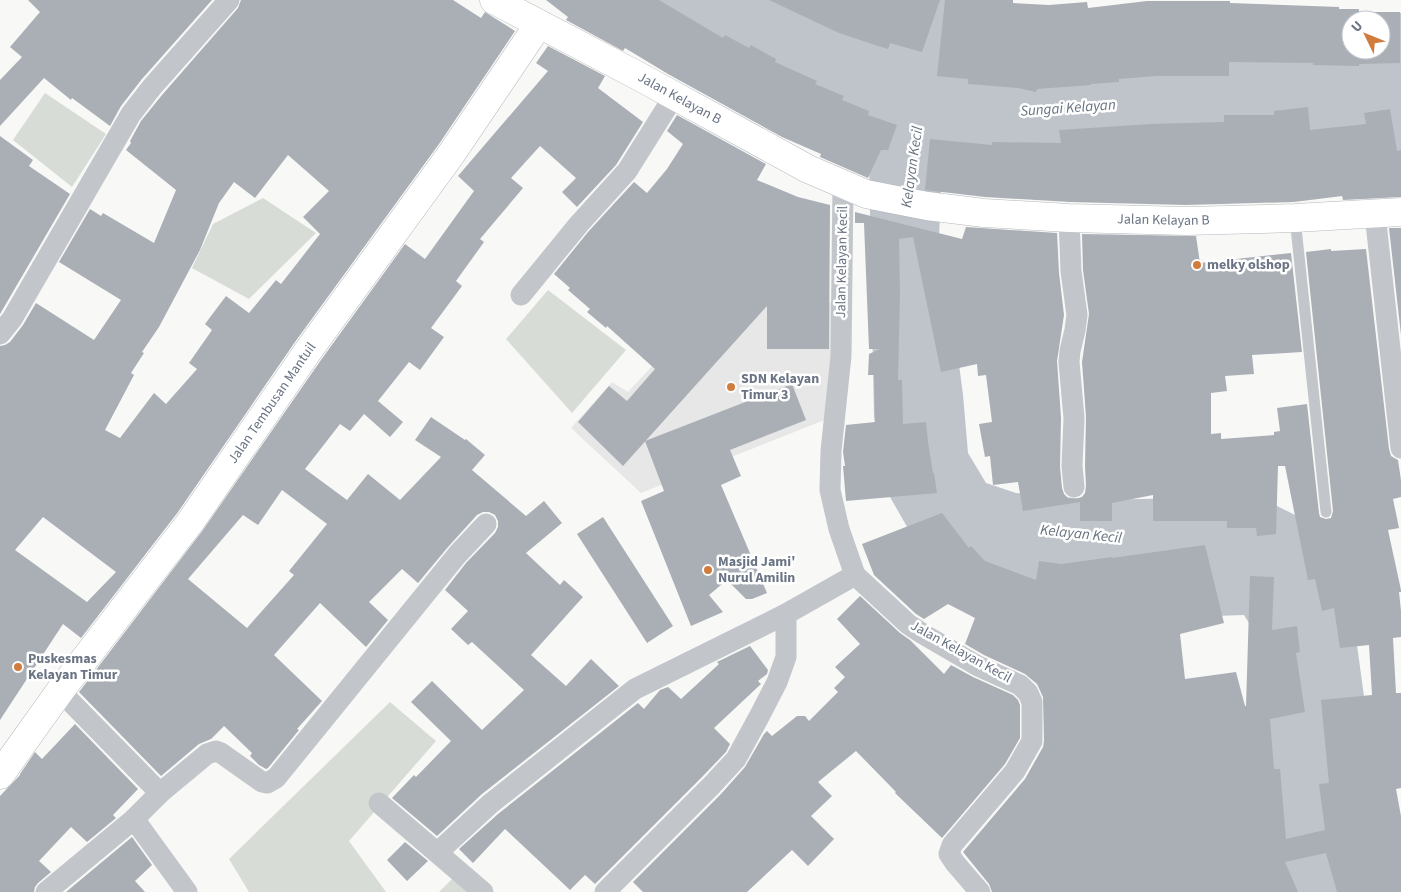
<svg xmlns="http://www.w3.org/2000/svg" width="1401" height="892" viewBox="0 0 1401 892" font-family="'Source Sans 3',sans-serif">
<rect width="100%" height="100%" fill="#f8f8f6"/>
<polygon fill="#e6e7e6" points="724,289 836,303 827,419 641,493 571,428 612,382 628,392"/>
<g fill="#d7ddd6">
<polygon points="45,93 106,134 72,187 13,140"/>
<polygon points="263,198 316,233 249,299 192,268 213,224"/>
<polygon points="548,290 626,350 572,413 506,339"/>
<polygon points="390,702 436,741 349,841 386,892 249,892 229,859"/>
<polygon points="455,876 474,892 439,892"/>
</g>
<path fill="#bec4ca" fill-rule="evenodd" d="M560,0H946L1055,14H1374L1401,13V189L1349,196L946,184L941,189L939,239L946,264L963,395L968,453L986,483L1016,493L1098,500L1226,497L1271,503L1297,516L1354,623L1374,770L1401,892H1248L1262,644L1244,615L1215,616L1060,615L910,532L882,483L874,416L869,161ZM1351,20H1381V50H1351Z"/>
<g fill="#aaafb6" fill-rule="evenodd">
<polygon points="28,0 212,0 142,79 121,106 110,126 72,98 71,100 44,78 0,126 0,80 22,57 10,47 40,12"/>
<path d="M241,0H453L481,18L485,12L515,31L439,144L295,342L178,512L81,638L63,624L0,720V346L5,345L10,342L23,325L36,303L94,340L121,300L59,262L90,209L101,216L103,213L154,243L176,190L126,150L131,143L130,141L141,121L162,95L238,8ZM288,155L329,191L303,217L320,234L281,284L276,280L249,313L226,296L205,324L212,330L189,363L197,369L166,404L154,393L120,438L105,430L134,375L131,373L144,353L142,352L159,327L200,250L219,203L234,182L255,198ZM43,517L116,572L87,602L15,550Z"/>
<polygon points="546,0 659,0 723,38 725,35 749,48 751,45 776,59 775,62 817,81 815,84 844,96 842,100 869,111 868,115 897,125 888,150 881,150 868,178 820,157 821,154 782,137 668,74 625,48 623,51 566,20 568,17"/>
<polygon points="769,0 940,0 922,52 890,43 888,49 875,45 839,33"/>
<path d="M945,0H1013V3L1049,5L1087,2L1088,8L1147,1H1230V3L1339,7V9H1359V12H1400V63L1359,64V66L1313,65V63L1229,62V76H1156L1119,79V82L1091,84V85L1037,89L1036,92L1018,88L968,84V79L937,76ZM1351,20H1381V50H1351Z"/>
<path d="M548,46L605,76L598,88L643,122L616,165L577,207L562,192L576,178L540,146L511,178L523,188L480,239L484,242L456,281L462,286L431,328L444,337L420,370L409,362L378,401L403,422L390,437L364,414L350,431L340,424L305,469L347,500L368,474L400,500L441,457L415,440L431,417L465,440L466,439L485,455L472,470L526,516L544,501L562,523L526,553L560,585L564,580L583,597L531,655L566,686L591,659L619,686L482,794L437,836L392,798L414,775L416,777L451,741L411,702L432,681L482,730L524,690L472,642L468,645L451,629L468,611L445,590L466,563L495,533L498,527V521L495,515L489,512H483L477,515L448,547L418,583L402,569L369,602L388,620L366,647L320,603L274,655L322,701L297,729L299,730L268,768L266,769L259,765L250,756L252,753L224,726L211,739L199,744L161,776L79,692L203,530L321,360L405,244L425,259L474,191L458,176L548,71L536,63ZM282,490L327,524L289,571L294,575L247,628L188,579L243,515L258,525Z"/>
<polygon points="1308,107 1310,130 1366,124 1364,113 1390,109 1397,151 1401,150 1401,197 1343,200 1342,196 1294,202 1186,205 1070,202 985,197 925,190 930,139 992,145 992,142 1061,143 1059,130 1151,124 1224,122 1224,115 1274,115 1274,111"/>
<polygon points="677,115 766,164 757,180 798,197 830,205 829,349 767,349 767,306 623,466 578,422 609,386 627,401 655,369 607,326 606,328 587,312 590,309 568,290 570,288 554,274 588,232 634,182 647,193 667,169 683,144 667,131"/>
<polygon points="0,136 33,160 29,166 70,194 0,314"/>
<polygon points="855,212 962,239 966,227 1057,233 1059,273 1064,315 1057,361 1061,418 1060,467 1062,488 1064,494 1068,498 1075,499 1082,497 1085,493 1086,486 1085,466 1086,417 1082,362 1089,314 1083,270 1082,234 1196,236 1200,263 1291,253 1302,352 1252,355 1254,374 1225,376 1227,391 1211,393 1211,434 1221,433 1221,439 1274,435 1274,432 1280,431 1277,408 1307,404 1319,513 1320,517 1326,519 1331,518 1333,511 1306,252 1331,249 1331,251 1366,249 1389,449 1391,456 1398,460 1401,480 1401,497 1393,499 1399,528 1388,530 1401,590 1401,592 1399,592 1401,611 1401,637 1393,638 1396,693 1401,693 1401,788 1396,789 1401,816 1401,892 1337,892 1326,853 1285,862 1298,892 992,892 989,884 963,852 1025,779 1043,747 1044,741 1043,697 1037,684 1025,674 984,655 965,644 975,618 948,604 924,619 916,614 874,575 862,544 942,513 969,548 971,546 985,561 1036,580 1039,561 1061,564 1112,557 1112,558 1205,545 1224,623 1180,634 1185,679 1236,672 1245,706 1246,706 1250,576 1274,577 1272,630 1297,626 1300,652 1296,653 1305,712 1270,719 1274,769 1280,769 1286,839 1325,830 1319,784 1329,783 1321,700 1372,695 1369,645 1340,648 1334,608 1322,611 1315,579 1308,580 1285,466 1278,466 1276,534 1257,536 1256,528 1227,528 1227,521 1153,521 1153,495 1112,503 1112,521 1080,521 1080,502 1023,511 1018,482 993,485 990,456 985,457 979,424 992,422 986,375 978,376 977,364 941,372 913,237 899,239 900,296 898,380 902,380 903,424 926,422 928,442 933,473 934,473 937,493 846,501 843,466 845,466 843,452 846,425 875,422 874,375 868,375 869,354 880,349 869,349 864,223 855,223"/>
<polygon points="1389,228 1401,228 1401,335"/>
<polygon points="792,384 806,420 730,450 741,476 721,485 767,593 752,599 746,599 727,580 709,595 723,612 691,626 641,501 664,491 645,441"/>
<polygon points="603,517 673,626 647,643 577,534"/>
<polygon points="860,596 900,633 910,640 944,674 951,665 973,677 1013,695 1018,700 1020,705 1020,738 1005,764 942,838 895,793 896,792 856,751 818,782 832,796 811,816 834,839 808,866 792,850 747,892 643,892 633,882 721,794 745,767 764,734 767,731 772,736 797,716 805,716 809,721 838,692 834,688 845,677 835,667 860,644 837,619"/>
<polygon points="750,646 768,670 767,674 758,681 761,684 714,728 730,744 726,752 703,776 595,884 585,875 570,890 505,829 473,863 459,849 498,814 638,703 644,709 660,690 668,687 681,699 719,664 717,662"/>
<polygon points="75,724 138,789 113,815 116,818 87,842 71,827 39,861 51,872 38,883 35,887 34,892 0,892 0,796 20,775 20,774 35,752 42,759"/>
<polygon points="132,837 152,865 135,881 145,892 66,892"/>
<polygon points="405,842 428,861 407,881 387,860"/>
</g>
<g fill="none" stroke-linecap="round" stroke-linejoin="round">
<g stroke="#b5b8bd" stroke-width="29">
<g id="secondary">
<path id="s1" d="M494,0L642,78L808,169L866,194L927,206L984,213L1069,218L1186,221L1295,218L1401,212"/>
<path id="s2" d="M0,775L60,691L191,521L308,351L452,153L539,24"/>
</g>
</g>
<polyline stroke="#c2c5c9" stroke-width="11" points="1295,218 1326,512"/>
<g stroke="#c2c5c9" stroke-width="21">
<polyline points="843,184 841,356 831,451 830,490 839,529 855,575 908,624 923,634 978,666 1020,685 1028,693 1032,702 1032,741 1015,771 952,845 949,854 955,863 980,892"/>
<polyline points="1375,214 1401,448"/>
<polyline points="1069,218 1071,271 1077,315 1075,330 1070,351 1069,362 1074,418 1072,466 1074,487"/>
<polyline points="521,295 579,224 627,171 674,96"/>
<polyline points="0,334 12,319 131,114 152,87 229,0"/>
<polyline points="60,691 160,793 207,754 216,751 221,753 262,782 267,783 276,778 457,555 486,524"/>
<polyline points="379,803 483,892"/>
<polyline points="134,819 187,892"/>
<polyline points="438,852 490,804 635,689 786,614 855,575"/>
<polyline points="46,892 134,819 160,793"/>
<polyline points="605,892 712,785 736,759 760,715 777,682 786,657 786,614"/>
</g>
<use href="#secondary" stroke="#fff" stroke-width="28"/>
</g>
<g fill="#d17c3d" stroke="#fff" stroke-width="2">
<circle cx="1197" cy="265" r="5"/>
<circle cx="731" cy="387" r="5"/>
<circle cx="708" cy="570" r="5"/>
<circle cx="18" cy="667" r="5"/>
</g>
<g text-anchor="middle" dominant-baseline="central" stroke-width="5" stroke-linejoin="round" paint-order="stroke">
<g font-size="14" fill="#6a7484" stroke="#fff">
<text stroke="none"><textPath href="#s1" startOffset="210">Jalan Kelayan B</textPath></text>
<text stroke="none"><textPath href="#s1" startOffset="719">Jalan Kelayan B</textPath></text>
<text transform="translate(842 262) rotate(-89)">Jalan Kelayan Kecil</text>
<text stroke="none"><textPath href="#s2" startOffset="461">Jalan Tembusan Mantuil</textPath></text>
<text transform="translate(961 652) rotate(29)">Jalan Kelayan Kecil</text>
</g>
<g font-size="14" font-weight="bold" fill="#6a7484" stroke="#fff" text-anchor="start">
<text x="1207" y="265">melky olshop</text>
<text x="741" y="379">SDN Kelayan<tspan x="741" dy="16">Timur 3</tspan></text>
<text x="718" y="562">Masjid Jami'<tspan x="718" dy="16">Nurul Amilin</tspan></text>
<text x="28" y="659">Puskesmas<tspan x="28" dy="16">Kelayan Timur</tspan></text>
</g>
<g font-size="15" font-style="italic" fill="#67737f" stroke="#fff">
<text transform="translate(1068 108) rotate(-4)">Sungai Kelayan</text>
<text transform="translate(912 167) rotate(-82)">Kelayan Kecil</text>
<text transform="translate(1081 534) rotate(6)">Kelayan Kecil</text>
</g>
</g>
<g transform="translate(1366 35) rotate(313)"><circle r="24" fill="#ffffff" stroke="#c3c7ce"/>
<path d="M0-4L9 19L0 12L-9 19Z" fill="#d17c3d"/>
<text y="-8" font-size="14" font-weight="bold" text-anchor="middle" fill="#6a7484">U</text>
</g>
</svg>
